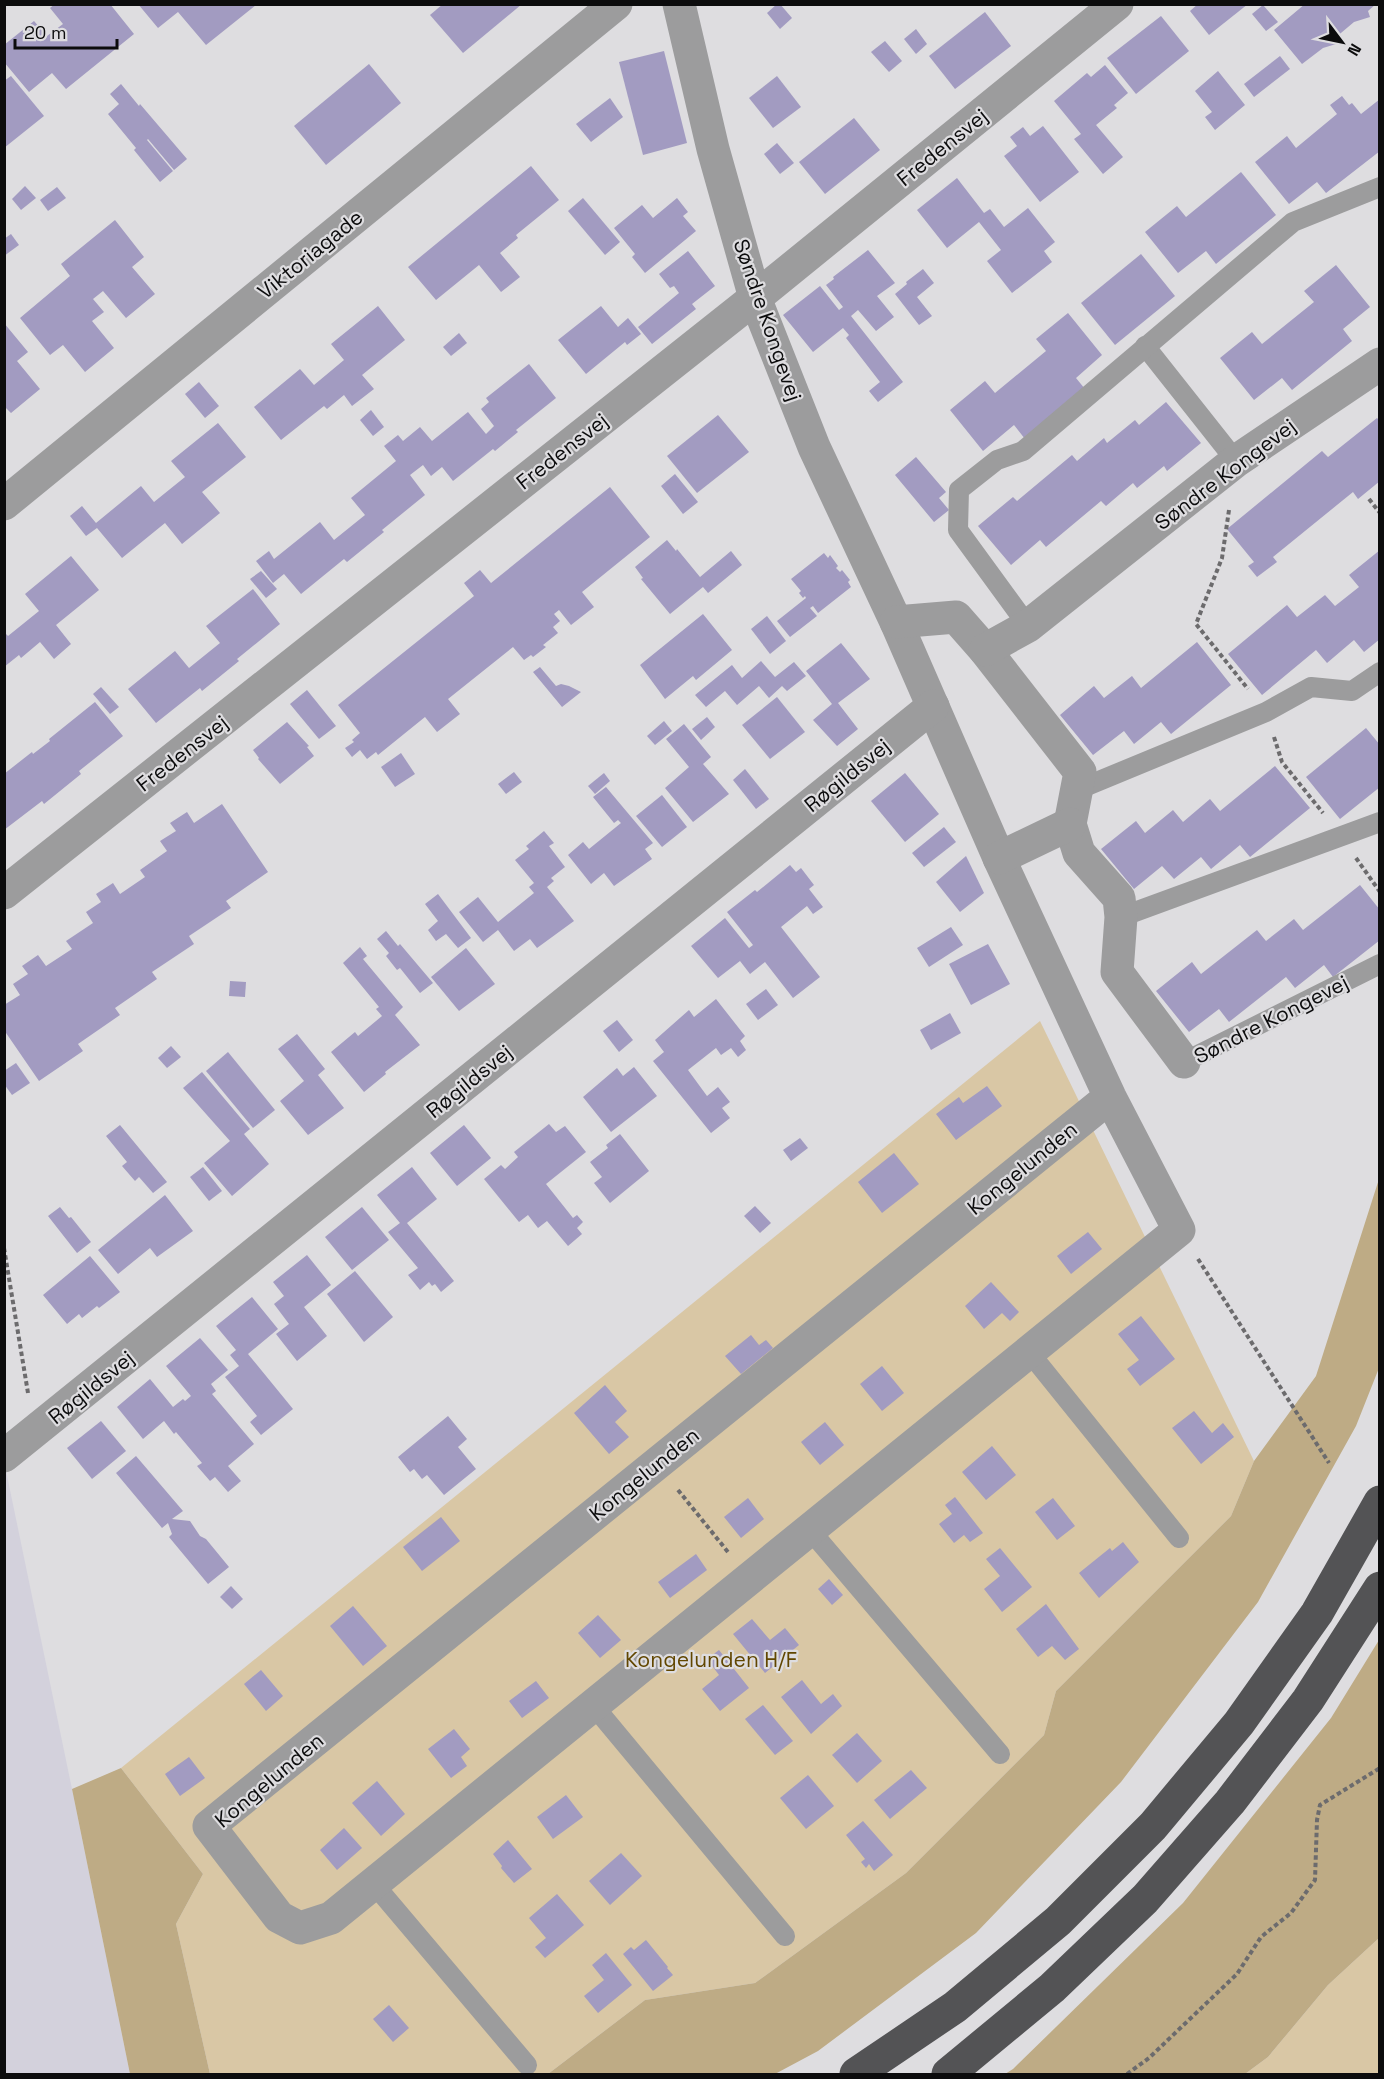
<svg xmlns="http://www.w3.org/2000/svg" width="1384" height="2079" viewBox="0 0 1384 2079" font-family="'Space Grotesk',sans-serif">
<rect width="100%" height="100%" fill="#dedde0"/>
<polygon fill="#d3d1dc" points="4,1461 72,1789 130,2074 5,2074"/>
<g fill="#d9c7a5">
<polygon points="1040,1021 1254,1461 1231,1516 1056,1691 1044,1735 906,1873 755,1983 645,2000 548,2074 210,2074 176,1924 203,1874 121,1768"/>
<polygon points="1379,1938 1379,2074 1245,2074 1268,2057 1328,1985"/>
</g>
<g fill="#beab85">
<polygon points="1379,1179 1379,1368 1356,1426 1258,1602 1121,1782 976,1933 818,2051 775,2074 548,2074 645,2000 755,1983 906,1873 1044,1735 1056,1691 1231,1516 1254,1461 1316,1376"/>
<polygon points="1379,1640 1379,1938 1328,1985 1268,2057 1245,2074 1005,2074 1013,2069 1183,1903 1331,1718"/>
<polygon points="121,1768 203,1874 176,1924 210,2074 130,2074 72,1789"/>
</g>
<g fill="#a29bc1">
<polygon points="55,4 110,4 134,34 66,89 52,73 29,92 4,62 4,45 34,21 47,36 63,24 50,8"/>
<polygon points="138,4 173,6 256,5 206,45 178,12 158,28"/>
<polygon points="443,4 522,4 463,53 430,15"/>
<polygon points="777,4 780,4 792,18 780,29 767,13"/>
<polygon points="1198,4 1248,4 1209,35 1190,11"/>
<polygon points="1305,4 1376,4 1368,11 1370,17 1354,22 1335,38 1336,44 1323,48 1302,64 1274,30"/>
<polygon points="1263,5 1278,22 1266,31 1252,14"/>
<polygon points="985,12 1011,46 955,89 929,56"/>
<polygon points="1161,16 1189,51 1136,94 1107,58"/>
<polygon points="916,29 927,44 916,54 904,39"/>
<polygon points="885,41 902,61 889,72 871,52"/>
<polygon points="664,51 687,143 643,155 619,62"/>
<polygon points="1280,56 1290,69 1254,97 1244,84"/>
<polygon points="369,64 401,103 326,165 294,126"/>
<polygon points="1105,65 1128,93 1114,105 1117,108 1096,125 1123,157 1103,174 1074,139 1081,134 1054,101 1087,73 1091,77"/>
<polygon points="1218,71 1245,105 1215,130 1205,117 1212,112 1195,91"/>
<polygon points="11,76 44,116 4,148 4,81"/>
<polygon points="777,76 801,107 773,128 749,98"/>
<polygon points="121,84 139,106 140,104 187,159 174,170 148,139 147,140 173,171 160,182 134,150 136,148 108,114 119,104 110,94"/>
<polygon points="1342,96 1349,105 1352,103 1361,114 1380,99 1380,151 1326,193 1317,182 1289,204 1255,162 1287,136 1296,148 1337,114 1330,105"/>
<polygon points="610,98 623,117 591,142 576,124"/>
<polygon points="854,118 880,150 825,194 799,162"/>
<polygon points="1043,126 1079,172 1040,202 1004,156 1017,146 1010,137 1023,127 1030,136"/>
<polygon points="777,143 794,163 780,174 764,154"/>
<polygon points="531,166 559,200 516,235 518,238 500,253 520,277 501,292 479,265 436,300 408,267"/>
<polygon points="1241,172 1276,215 1216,264 1206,251 1178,273 1145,232 1177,206 1186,217"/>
<polygon points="957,178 984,213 990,209 1004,227 1028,208 1055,242 1044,251 1052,262 1012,293 987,261 1001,250 979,222 947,248 917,210"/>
<polygon points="25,186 36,198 21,210 12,199"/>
<polygon points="57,187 66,198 48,211 40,200"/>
<polygon points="583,198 620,242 605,255 568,211"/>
<polygon points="677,198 688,212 683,216 696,231 645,273 632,257 635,254 614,228 642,205 653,218"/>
<polygon points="115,220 144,257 132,267 155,294 126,318 103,291 93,299 104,312 92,321 114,348 85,372 63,345 50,355 20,318 70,276 61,264"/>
<polygon points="11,234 19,245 4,256 4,239"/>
<polygon points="868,250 895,283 877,296 894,317 876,331 858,310 851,316 903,382 878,402 869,391 880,382 846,338 849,335 843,328 813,352 783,315 820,286 839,310 843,307 826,285 834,279 833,277"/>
<polygon points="688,251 715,286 692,304 696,309 652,344 638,327 679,293 674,286 670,288 659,274"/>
<polygon points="1141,254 1175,296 1115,345 1081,303"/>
<polygon points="1336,265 1370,307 1343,329 1352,341 1292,390 1282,378 1254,400 1220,358 1252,332 1262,344 1314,302 1304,291"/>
<polygon points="923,269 934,283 917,297 932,316 919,325 895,294 907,284 906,282"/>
<polygon points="378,306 405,340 362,375 374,389 352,406 344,395 327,409 324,406 281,440 254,407 300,369 314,385 344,360 331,344"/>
<polygon points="601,306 618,327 628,318 641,334 627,345 625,342 586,374 558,340"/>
<polygon points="1068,313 1102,355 1076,378 1085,389 1025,439 1014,425 983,451 950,410 985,381 995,393 1046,351 1036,339"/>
<polygon points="4,323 28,352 17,361 40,389 11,413 4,406"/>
<polygon points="459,333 467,343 451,356 443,347"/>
<polygon points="529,364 556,398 516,430 518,432 495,451 493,449 453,481 442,467 431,476 423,465 410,475 425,495 382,530 384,532 347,562 344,559 301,594 284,574 273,583 256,561 269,551 274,559 320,522 334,540 365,515 351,498 396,461 384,446 398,435 403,441 420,427 432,441 468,412 486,434 494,426 481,409 489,402 486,398"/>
<polygon points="199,382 219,406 205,418 185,394"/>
<polygon points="1166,402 1201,443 1167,471 1164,466 1137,488 1133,483 1106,506 1101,501 1046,547 1040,540 1011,565 978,526 1013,497 1017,501 1072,455 1077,461 1104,438 1107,443 1135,420 1139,425"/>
<polygon points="371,410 384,427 373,436 360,420"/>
<polygon points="718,415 749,452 697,493 667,456"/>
<polygon points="1377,418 1380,421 1380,481 1358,499 1353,492 1273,557 1277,562 1257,577 1248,566 1254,562 1227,529 1322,451 1328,457"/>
<polygon points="218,423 246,457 202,492 220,513 182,544 165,523 122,558 97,528 86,536 70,516 82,506 96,523 141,486 154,502 185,477 171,461"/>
<polygon points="916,457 946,492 939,498 949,510 934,522 895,475"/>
<polygon points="675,474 698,502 683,514 661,486"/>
<polygon points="610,487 650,537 582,592 594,607 571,625 559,610 554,614 560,621 553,627 558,633 543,645 546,647 533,657 531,655 524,660 513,647 448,699 460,714 437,732 425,717 378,755 376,752 367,759 360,750 352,757 345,748 354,742 352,740 360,733 338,705 474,596 464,583 480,570 491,583"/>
<polygon points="667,540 676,551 677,549 700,577 731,551 742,565 708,593 703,587 670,614 641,579 643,578 635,567"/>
<polygon points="1380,550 1380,639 1364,652 1354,640 1327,663 1316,650 1262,695 1228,654 1287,605 1297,617 1325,595 1335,606 1359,587 1349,575"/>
<polygon points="824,553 828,558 830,555 838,566 836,568 840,572 842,570 850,580 848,582 851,587 818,613 813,606 810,608 817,616 790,637 777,621 806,598 805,596 803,598 799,593 801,591 791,579"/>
<polygon points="71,556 99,590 56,625 71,644 54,659 40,642 21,658 19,655 4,667 4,632 8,636 39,611 25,594"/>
<polygon points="261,571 277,589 266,598 250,579"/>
<polygon points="253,589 280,624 237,659 239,661 202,691 200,688 156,723 128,689 175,651 189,668 220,643 206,626"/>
<polygon points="703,614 732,650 696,680 693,676 665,699 640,665"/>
<polygon points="767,616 786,641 770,654 751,629"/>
<polygon points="1197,642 1231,685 1171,734 1161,722 1134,744 1124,731 1093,755 1060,715 1094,686 1104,698 1132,676 1141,688"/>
<polygon points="841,643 870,679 838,703 858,729 837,746 813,720 832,704 806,671"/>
<polygon points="761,661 775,677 794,662 806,676 787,691 782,686 769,698 759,686 737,705 725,691 706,707 695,695 732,665 742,678"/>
<polygon points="540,667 556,686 561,684 569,686 581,692 562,707 533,672"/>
<polygon points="101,687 119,707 110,714 93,694"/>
<polygon points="307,690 336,726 319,739 290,704"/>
<polygon points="777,697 805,732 770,759 742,725"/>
<polygon points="95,702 123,736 79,771 81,774 44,804 42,801 4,830 4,774 32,752 33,754 50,741 49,739"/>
<polygon points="707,717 715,727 701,740 692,729"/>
<polygon points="664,721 672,731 655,745 647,736"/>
<polygon points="287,722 309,746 307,747 314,756 280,784 258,759 259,758 253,750"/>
<polygon points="684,724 711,757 703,764 729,794 693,822 665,788 689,767 666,739"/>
<polygon points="1366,728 1380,745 1380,787 1340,819 1306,777"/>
<polygon points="401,753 415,774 395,787 381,767"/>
<polygon points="1275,766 1310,808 1250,857 1240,845 1211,869 1201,857 1174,879 1162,866 1134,889 1101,849 1136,821 1145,833 1173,810 1183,822 1210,799 1220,811"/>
<polygon points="745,769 769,799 756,809 733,780"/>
<polygon points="514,772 522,782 506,794 498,784"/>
<polygon points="604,773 610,781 595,794 588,786"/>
<polygon points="905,773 939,814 905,842 871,801"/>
<polygon points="606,787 653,843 645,849 652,859 614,886 604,873 591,884 568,855 583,842 589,849 621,823 618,820 614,823 593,797"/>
<polygon points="662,795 687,827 662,847 636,816"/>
<polygon points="222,804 268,872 226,901 231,908 189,936 194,944 152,972 157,979 115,1008 120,1015 78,1044 83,1051 39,1081 4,1030 4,1005 20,995 13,984 28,974 22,966 38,955 46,966 72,949 66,941 93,923 86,912 101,902 96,894 113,883 120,894 145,877 140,870 167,851 160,841 176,831 170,823 187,812 194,823"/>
<polygon points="944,827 956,842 924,867 912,853"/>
<polygon points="544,831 554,843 549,846 565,867 551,878 554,881 547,887 574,921 537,948 530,939 514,951 498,930 483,942 459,912 478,897 498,922 534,893 529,887 534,883 515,860 529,849 526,846"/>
<polygon points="966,856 984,893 960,912 936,882"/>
<polygon points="790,865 796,872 801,868 814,885 809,889 823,907 813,914 807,906 781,927 820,977 793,998 765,962 750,974 740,961 718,978 691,946 725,918 749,948 753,945 727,912 755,890 757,892"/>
<polygon points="1360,885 1380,910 1380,940 1333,977 1324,965 1295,988 1286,977 1229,1022 1219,1009 1189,1032 1156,991 1192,962 1201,974 1257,930 1266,941 1294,919 1303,930"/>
<polygon points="438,894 471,938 458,948 446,934 436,941 428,930 438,921 425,904"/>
<polygon points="951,927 963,945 929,967 917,948"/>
<polygon points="386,931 398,946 400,944 433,983 420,993 400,968 397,970 386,956 389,953 377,939"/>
<polygon points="988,944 1010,984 971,1005 949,964"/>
<polygon points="360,947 367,956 363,959 403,1007 395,1015 420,1045 385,1072 386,1074 364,1092 331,1052 355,1032 358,1036 382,1016 376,1009 379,1007 343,963"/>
<polygon points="466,948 495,984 459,1011 431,977"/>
<polygon points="230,981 246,982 245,997 229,996"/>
<polygon points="766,989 778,1005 758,1020 746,1004"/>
<polygon points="716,999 745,1036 740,1041 746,1050 738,1057 731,1048 721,1055 716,1048 688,1070 707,1096 718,1087 730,1102 722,1108 730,1118 711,1133 653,1061 664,1052 655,1040 689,1010 694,1017"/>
<polygon points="950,1013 961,1033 931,1050 920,1030"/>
<polygon points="617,1020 633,1040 619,1052 603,1031"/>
<polygon points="297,1034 325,1069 318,1075 344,1108 308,1135 280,1101 304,1081 278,1049"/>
<polygon points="171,1046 181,1057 167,1068 158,1058"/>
<polygon points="228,1052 275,1110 253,1128 206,1071"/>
<polygon points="16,1063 30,1083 12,1095 4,1084 4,1071"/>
<polygon points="634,1067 657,1096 611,1132 583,1097 617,1068 623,1076"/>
<polygon points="202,1072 250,1129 244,1134 269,1164 232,1196 204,1163 230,1141 183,1088"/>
<polygon points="987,1086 1002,1106 956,1140 936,1114 959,1097 963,1103"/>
<polygon points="549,1124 556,1132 565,1126 586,1152 546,1184 573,1218 577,1215 583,1222 577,1228 582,1234 568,1246 547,1221 538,1228 528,1215 519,1222 484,1179 501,1165 505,1169 518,1157 514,1152"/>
<polygon points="120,1125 167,1182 153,1193 139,1177 135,1181 122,1166 127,1162 106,1136"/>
<polygon points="464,1125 491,1158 457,1186 430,1153"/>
<polygon points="620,1134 649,1171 610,1203 594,1183 602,1177 590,1162 608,1148 606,1145"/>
<polygon points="800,1138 808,1148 791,1161 783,1150"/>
<polygon points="894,1153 919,1184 882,1213 858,1182"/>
<polygon points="203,1167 222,1191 209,1201 190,1177"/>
<polygon points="412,1167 437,1199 407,1223 454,1281 441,1292 435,1284 432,1286 429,1282 420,1290 408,1275 418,1268 388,1232 400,1223 377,1195"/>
<polygon points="165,1195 193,1231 157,1257 150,1248 118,1274 98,1250"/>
<polygon points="755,1206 771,1223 760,1233 744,1216"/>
<polygon points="60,1207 69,1218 71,1217 91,1242 77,1253 48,1216"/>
<polygon points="362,1207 389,1240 352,1270 325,1237"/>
<polygon points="1088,1232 1102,1249 1071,1274 1057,1256"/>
<polygon points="307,1255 331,1285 304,1307 327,1336 297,1361 276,1334 289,1324 274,1304 284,1296 273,1282"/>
<polygon points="90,1256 120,1292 99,1308 97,1306 82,1318 79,1314 67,1324 43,1295"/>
<polygon points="355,1271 393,1317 364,1342 327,1294"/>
<polygon points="991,1282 1019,1312 1010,1321 1002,1313 984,1329 965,1306"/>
<polygon points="252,1297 278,1329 248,1354 293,1409 261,1435 250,1422 257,1416 225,1377 239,1366 230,1355 236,1350 216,1326"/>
<polygon points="1141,1316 1175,1359 1140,1386 1127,1369 1139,1360 1118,1334"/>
<polygon points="751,1335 759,1345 766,1340 773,1348 741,1374 725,1356"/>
<polygon points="200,1338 228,1370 211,1384 216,1391 212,1394 254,1444 228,1466 241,1481 228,1492 215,1477 210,1481 197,1466 202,1463 176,1432 174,1434 164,1421 143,1439 117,1407 150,1379 173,1407 183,1399 185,1401 191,1396 166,1366"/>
<polygon points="882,1366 904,1393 882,1411 860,1384"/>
<polygon points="605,1385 627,1411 615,1422 629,1437 609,1454 574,1413"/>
<polygon points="1194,1411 1212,1433 1223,1423 1234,1437 1201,1464 1172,1428"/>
<polygon points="448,1416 467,1439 458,1447 476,1469 444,1495 427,1475 422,1479 414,1469 410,1472 398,1457"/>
<polygon points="101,1421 126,1451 92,1479 67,1448"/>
<polygon points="825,1422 844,1445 820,1465 801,1442"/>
<polygon points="992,1446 1016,1475 986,1500 962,1472"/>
<polygon points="136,1456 183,1511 172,1519 190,1521 200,1536 206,1539 229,1567 208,1584 169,1537 172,1534 168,1523 162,1528 116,1473"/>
<polygon points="955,1497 983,1533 970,1542 964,1535 954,1543 939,1524 952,1514 945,1505"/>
<polygon points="748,1498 764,1519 741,1538 724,1517"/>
<polygon points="1053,1498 1075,1526 1057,1540 1035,1512"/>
<polygon points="441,1517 460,1541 422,1571 403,1547"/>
<polygon points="1123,1542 1139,1562 1099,1598 1079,1573 1110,1548 1112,1551"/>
<polygon points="1000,1548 1032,1587 1002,1612 984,1589 1000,1576 986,1559"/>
<polygon points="696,1554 707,1570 670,1598 658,1582"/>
<polygon points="829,1579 843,1595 832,1605 818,1589"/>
<polygon points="231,1586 243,1599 232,1609 220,1597"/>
<polygon points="1046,1604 1079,1649 1065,1660 1052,1646 1038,1657 1016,1629"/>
<polygon points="353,1606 387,1646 363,1666 330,1626"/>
<polygon points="598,1615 621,1640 600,1658 578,1633"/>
<polygon points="752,1619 770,1640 785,1628 799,1645 765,1673 733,1634"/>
<polygon points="719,1650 749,1688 720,1711 702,1689 719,1675 707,1659"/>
<polygon points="261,1670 283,1696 266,1711 244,1684"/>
<polygon points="802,1680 821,1704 833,1694 842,1706 811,1734 781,1697"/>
<polygon points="536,1681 549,1698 522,1718 509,1701"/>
<polygon points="763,1705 793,1741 775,1755 745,1719"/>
<polygon points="454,1729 470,1749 461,1757 467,1766 451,1778 428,1749"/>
<polygon points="857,1733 882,1761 857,1783 832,1755"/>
<polygon points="189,1757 205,1778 180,1796 165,1774"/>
<polygon points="911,1770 927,1788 890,1819 874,1800"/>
<polygon points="808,1775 834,1806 806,1829 780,1798"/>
<polygon points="377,1781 405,1814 381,1836 352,1803"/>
<polygon points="566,1795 583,1817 553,1839 537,1817"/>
<polygon points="863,1821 893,1855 874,1871 869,1864 866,1868 861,1862 865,1859 846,1835"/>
<polygon points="344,1828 362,1848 337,1870 320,1850"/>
<polygon points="508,1840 532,1869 514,1883 501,1868 502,1866 493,1854"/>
<polygon points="621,1853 642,1876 610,1905 589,1881"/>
<polygon points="557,1894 584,1925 545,1958 535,1947 546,1938 529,1918"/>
<polygon points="646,1940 668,1967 667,1968 673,1975 653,1991 623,1954 631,1947 634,1950"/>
<polygon points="606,1953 632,1985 598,2013 584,1996 604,1980 592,1965"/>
<polygon points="389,2005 409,2028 393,2042 373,2019"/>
</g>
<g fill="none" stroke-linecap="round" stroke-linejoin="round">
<g stroke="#6c6b6d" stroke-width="4" stroke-dasharray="4.5 3" stroke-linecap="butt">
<polyline points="1369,499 1380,513"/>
<polyline points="1229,510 1222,558 1196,624 1248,689"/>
<polyline points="1274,737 1282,762 1323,813"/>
<polyline points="1356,858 1380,892"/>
<polyline points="4,1248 28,1393"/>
<polyline points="1198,1259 1329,1463"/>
<polyline points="678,1490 728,1552"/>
<polyline points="1127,2074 1149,2058 1237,1974 1261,1937 1291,1913 1315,1880 1317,1820 1320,1805 1380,1768"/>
</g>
<g stroke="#9c9c9d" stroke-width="20">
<polyline points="1145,346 1236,461"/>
<polyline points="1028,626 958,530 959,490 997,460 1023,451 1293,222 1380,187"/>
<polyline points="1077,790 1266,712 1311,687 1352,691 1380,672"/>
<polyline points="1121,917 1380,822"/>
<polyline points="1184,1062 1380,964"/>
<polyline points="1029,1352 1179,1538"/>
<polyline points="810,1530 1000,1754"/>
<polyline points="593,1705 785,1936"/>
<polyline points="373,1883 527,2065"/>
</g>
<g stroke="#9c9c9d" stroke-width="33">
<polyline points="679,4 713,149 755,298 814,447 896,622 999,858 1110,1097 1179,1230 331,1918 300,1928 279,1917 209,1826 1110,1097"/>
<polyline points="4,504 616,4"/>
<polyline points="896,622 956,617 985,650 1080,772 1070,824 1079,853 1119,898 1121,917 1117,972 1184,1062"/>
<polyline points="985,650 1028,626 1236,461 1380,364"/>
<polyline points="999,858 1070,824"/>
<polyline points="4,893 755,298 1117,4"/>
<polyline points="4,1456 933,706"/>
</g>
<g stroke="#535355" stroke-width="33">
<polyline points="856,2074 955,2007 1058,1921 1153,1826 1239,1723 1317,1613 1380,1502"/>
<polyline points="948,2074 1052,1988 1145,1899 1230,1802 1308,1700 1380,1588"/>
</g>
</g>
<g text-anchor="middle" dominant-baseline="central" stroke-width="4.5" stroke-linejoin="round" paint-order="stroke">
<g font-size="21" fill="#0c0c0d" stroke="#dedde0">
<text transform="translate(942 147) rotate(-39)">Fredensvej</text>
<text transform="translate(310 254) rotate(-39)">Viktoriagade</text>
<text transform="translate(768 320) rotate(71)">Søndre Kongevej</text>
<text transform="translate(562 451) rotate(-38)">Fredensvej</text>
<text transform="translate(1225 474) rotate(-37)">Søndre Kongevej</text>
<text transform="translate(182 753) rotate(-38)">Fredensvej</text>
<text transform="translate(847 775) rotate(-39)">Røgildsvej</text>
<text transform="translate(1271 1019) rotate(-27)">Søndre Kongevej</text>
<text transform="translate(469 1081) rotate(-39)">Røgildsvej</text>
<text transform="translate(1022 1168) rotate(-39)">Kongelunden</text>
<text transform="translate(91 1387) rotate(-39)">Røgildsvej</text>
<text transform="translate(644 1474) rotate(-39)">Kongelunden</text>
<text transform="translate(269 1780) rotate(-40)">Kongelunden</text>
</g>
<g font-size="21" fill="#614600" stroke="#dedde0">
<text x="711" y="1659">Kongelunden H/F</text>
</g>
</g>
<rect width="1384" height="2079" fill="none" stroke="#0c0c0d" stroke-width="12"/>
<g transform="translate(1342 42) rotate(122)" stroke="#dedde0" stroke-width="4.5" paint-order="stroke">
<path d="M0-4.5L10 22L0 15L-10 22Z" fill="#0c0c0d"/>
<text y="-9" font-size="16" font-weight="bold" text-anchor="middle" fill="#0c0c0d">N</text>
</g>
<path d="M15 39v9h102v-9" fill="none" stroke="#0c0c0d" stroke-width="3"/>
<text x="24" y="39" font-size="18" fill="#0c0c0d" stroke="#dedde0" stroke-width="4.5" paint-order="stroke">20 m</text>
</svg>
